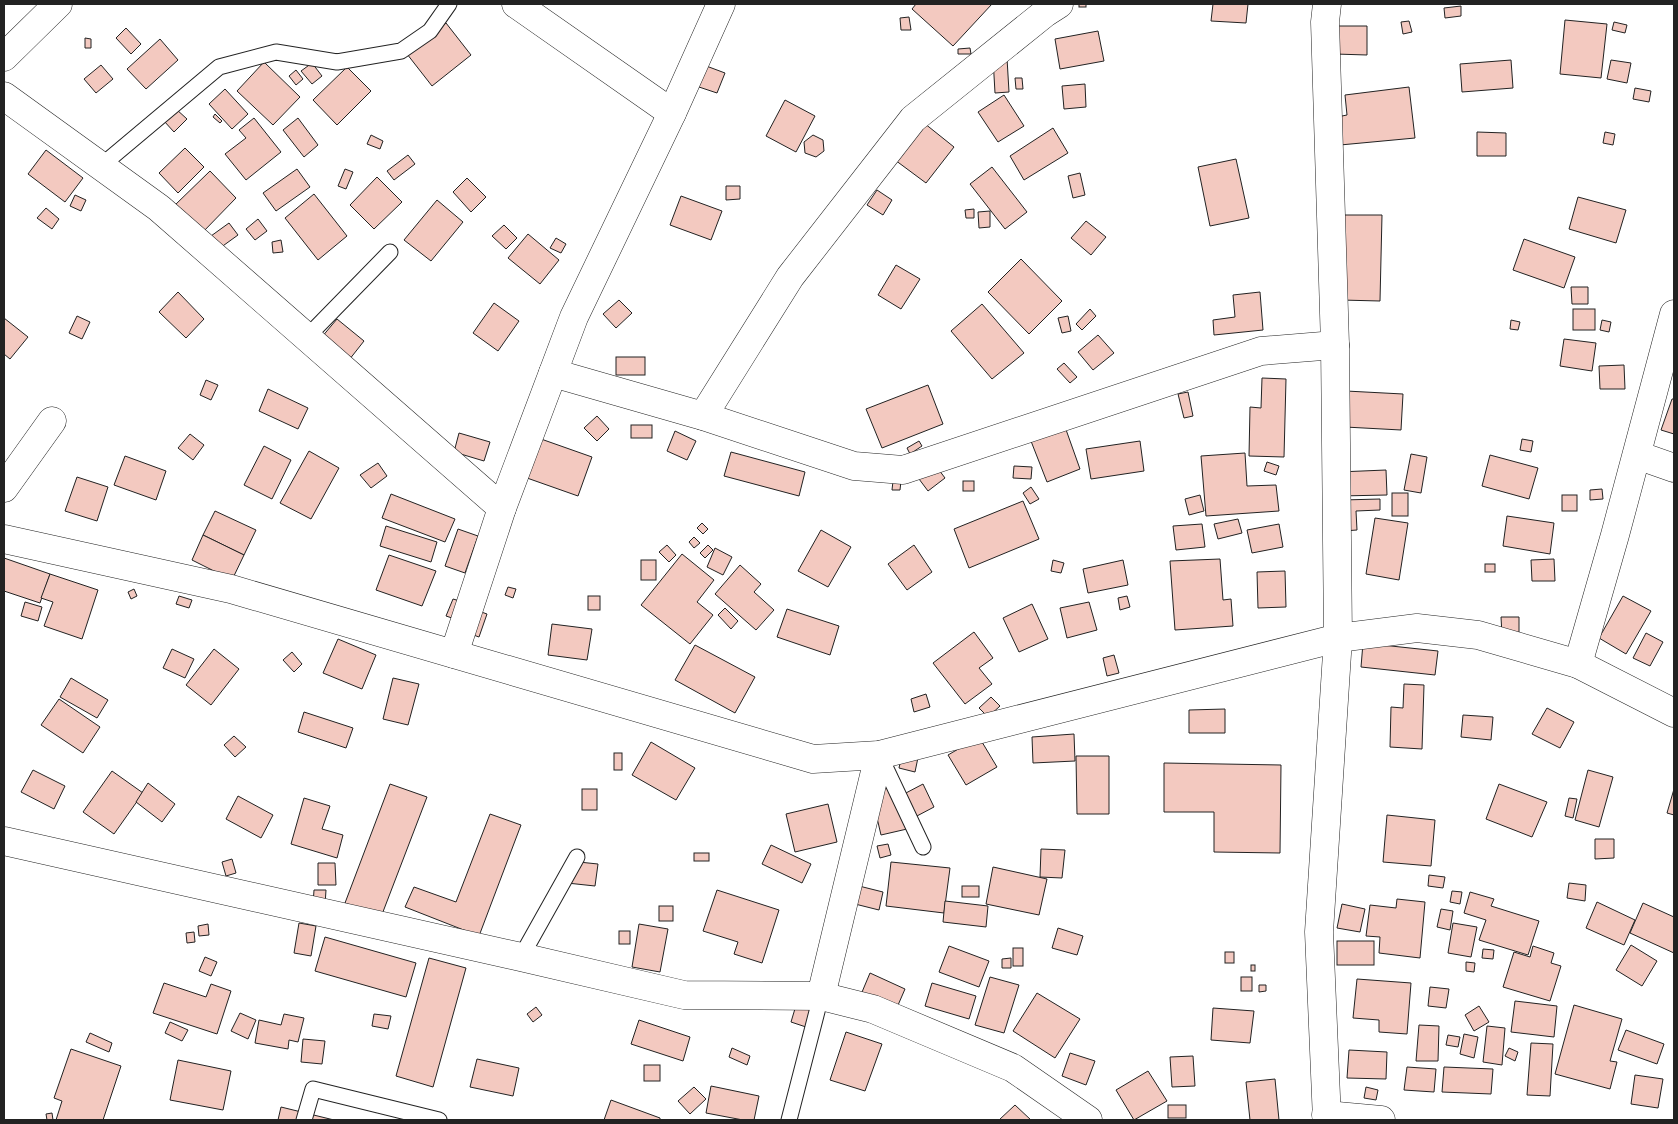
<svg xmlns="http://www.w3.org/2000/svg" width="1678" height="1124" viewBox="0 0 1678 1124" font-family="Jost,sans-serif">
<rect width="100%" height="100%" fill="#fff"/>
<g fill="#f3c9c0" stroke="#222">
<polygon points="916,4 992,4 953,46 912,9"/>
<rect x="1079" y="4" width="7" height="3"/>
<polygon points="1213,4 1248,4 1246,23 1211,21"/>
<polygon points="1461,6 1461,16 1445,18 1444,8"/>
<polygon points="909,17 911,30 901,30 900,18"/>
<polygon points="1565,20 1607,24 1601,78 1560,74"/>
<polygon points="1409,21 1412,32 1403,34 1401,22"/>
<polygon points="1614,22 1627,25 1625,33 1612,30"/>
<polygon points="446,23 471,55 432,86 407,54"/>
<polygon points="1335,26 1367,26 1367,55 1335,54"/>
<polygon points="126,28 141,44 131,54 116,38"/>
<polygon points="1098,31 1104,61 1060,69 1055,39"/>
<polygon points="85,38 91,39 91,48 85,48"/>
<polygon points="160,39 178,60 146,89 127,69"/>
<polygon points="970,48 971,54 958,54 958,49"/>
<polygon points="993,58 1007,58 1009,92 995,93"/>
<polygon points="1511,60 1513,88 1462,92 1460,64"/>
<polygon points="1611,60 1631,63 1627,83 1607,79"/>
<polygon points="264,62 300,97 273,125 237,91"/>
<polygon points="312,63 322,76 312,84 301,71"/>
<polygon points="701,64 725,73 717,93 693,85"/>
<polygon points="101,65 113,79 96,93 84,79"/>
<polygon points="347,67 371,91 337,125 313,100"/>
<polygon points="296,70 303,79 296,85 289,76"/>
<polygon points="1015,78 1022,78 1023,89 1016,89"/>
<polygon points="1085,84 1086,107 1064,109 1062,86"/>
<polygon points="1409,87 1415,138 1340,145 1337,117 1347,115 1345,95"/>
<polygon points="1635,88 1651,91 1649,102 1633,99"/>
<polygon points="225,89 248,114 232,129 209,104"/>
<polygon points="1004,95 1024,126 998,142 978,112"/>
<polygon points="785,100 815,116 796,152 766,136"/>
<polygon points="176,109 187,119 174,132 164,121"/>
<polygon points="215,114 222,121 220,123 213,117"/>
<polygon points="254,118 281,152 246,180 225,154 246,138 239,130"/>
<polygon points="298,118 318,145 304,157 283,130"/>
<polygon points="924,123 954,147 926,183 895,160"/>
<polygon points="1053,128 1068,153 1024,180 1010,156"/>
<polygon points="1477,132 1506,133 1506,156 1477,156"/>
<polygon points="1605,132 1615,134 1613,145 1603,143"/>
<polygon points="371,135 383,141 380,149 367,144"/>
<polygon points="813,135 823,140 824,151 816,157 805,153 804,142"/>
<polygon points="185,148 204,167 178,193 159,173"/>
<polygon points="46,150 83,178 65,202 28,174"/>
<polygon points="408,155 415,164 394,180 387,171"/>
<polygon points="1236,159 1249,218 1210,226 1198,167"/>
<polygon points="992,167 1027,212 1005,229 970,184"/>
<polygon points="297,169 310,187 276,211 263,193"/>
<polygon points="345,169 353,172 346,189 338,186"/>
<polygon points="210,171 236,198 201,234 174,206"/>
<polygon points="1080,173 1085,195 1073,198 1068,176"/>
<polygon points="377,177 402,202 374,229 350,205"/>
<polygon points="467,178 486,197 471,212 453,192"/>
<polygon points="726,186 740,186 740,199 726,200"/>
<polygon points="877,190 892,200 883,215 867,205"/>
<polygon points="314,194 347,236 318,260 285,218"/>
<polygon points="75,195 86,200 81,211 70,206"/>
<polygon points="681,196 722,211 711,240 670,225"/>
<polygon points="1578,197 1626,210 1616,243 1569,229"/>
<polygon points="437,200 463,222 431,261 404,240"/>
<polygon points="46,208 59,219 52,229 37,218"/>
<polygon points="974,209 974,218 966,218 965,210"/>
<polygon points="990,211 990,227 979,228 978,212"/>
<polygon points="1342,215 1382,215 1380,301 1341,300"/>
<polygon points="258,219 267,231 255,240 246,229"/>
<polygon points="1086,221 1106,237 1091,255 1071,238"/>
<polygon points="229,223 238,235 220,248 211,236"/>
<polygon points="504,225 517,238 506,249 492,236"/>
<polygon points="528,234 559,260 540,284 508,258"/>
<polygon points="556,238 566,244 561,253 550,248"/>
<polygon points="1524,239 1575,257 1564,288 1513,270"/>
<polygon points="281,240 283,252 273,253 272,242"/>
<polygon points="1021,259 1062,301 1029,334 988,292"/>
<polygon points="896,265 920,279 901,309 878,295"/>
<polygon points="1571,287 1588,287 1588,304 1572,304"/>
<polygon points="178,292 204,319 186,338 159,312"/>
<polygon points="1260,292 1263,330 1214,335 1213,320 1235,317 1233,295"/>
<polygon points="619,300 632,313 616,328 603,314"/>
<polygon points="494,303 519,321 498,351 473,333"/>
<polygon points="982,304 1024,353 992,379 951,331"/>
<polygon points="1090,309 1096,316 1082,330 1076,324"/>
<rect x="1573" y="309" width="22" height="21"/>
<polygon points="77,316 90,322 82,339 69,333"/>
<polygon points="1068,316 1071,331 1062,333 1058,318"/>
<polygon points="4,318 28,337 10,359 4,354"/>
<polygon points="337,319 364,341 349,360 321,338"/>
<polygon points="1511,320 1520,322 1518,330 1510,329"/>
<polygon points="1602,320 1611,322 1609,332 1600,330"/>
<polygon points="1098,335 1114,353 1093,370 1078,352"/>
<polygon points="1564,339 1596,343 1592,371 1560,366"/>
<rect x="616" y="357" width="29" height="18"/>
<polygon points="1064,363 1077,377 1070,383 1057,369"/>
<polygon points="1624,365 1625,389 1600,389 1599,366"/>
<polygon points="1262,378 1286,379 1284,457 1249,456 1250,407 1261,408"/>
<polygon points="206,380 218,385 211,400 200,395"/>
<polygon points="928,385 943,424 882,448 866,409"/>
<polygon points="268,389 308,408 298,429 259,411"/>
<polygon points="1346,391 1403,394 1401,430 1345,427"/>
<polygon points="1188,392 1193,416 1184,418 1178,394"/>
<polygon points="1672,399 1674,399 1674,434 1661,430"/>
<polygon points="597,416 609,429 597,441 584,428"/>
<polygon points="1064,424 1080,469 1047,482 1029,436"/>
<rect x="631" y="425" width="21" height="13"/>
<polygon points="675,431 696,441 687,460 667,451"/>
<polygon points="459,433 490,442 484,461 454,452"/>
<polygon points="190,434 204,445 193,460 178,448"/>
<polygon points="541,439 592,457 578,496 527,478"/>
<polygon points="1522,439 1533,441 1531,452 1520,450"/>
<polygon points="919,441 922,446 910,454 907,448"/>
<polygon points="1140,441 1144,471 1091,479 1086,449"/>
<polygon points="264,446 291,460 272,499 244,485"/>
<polygon points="309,451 339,468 311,519 280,503"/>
<polygon points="731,452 805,472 799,496 724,476"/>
<polygon points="1245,453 1247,486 1276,485 1279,511 1206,516 1201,456"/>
<polygon points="1411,454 1427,457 1421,493 1404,490"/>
<polygon points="1490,455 1538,468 1529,499 1482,486"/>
<polygon points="125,456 166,471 156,500 114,485"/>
<polygon points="1267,462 1279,466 1276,475 1264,471"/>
<polygon points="378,463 387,476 371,488 360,475"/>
<polygon points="936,466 945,478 928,491 919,479"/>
<polygon points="1014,466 1032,467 1031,479 1013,478"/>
<polygon points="1386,470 1387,495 1339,496 1338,472"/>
<polygon points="77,477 108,487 97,521 65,511"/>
<polygon points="893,481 901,481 900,490 892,490"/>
<rect x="963" y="481" width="11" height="10"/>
<polygon points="1031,487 1039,499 1030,504 1023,493"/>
<polygon points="1602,489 1603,499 1590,500 1590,490"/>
<rect x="1392" y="493" width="16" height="23"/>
<polygon points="391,494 455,519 445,542 382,518"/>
<polygon points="1200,495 1204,511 1189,515 1185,499"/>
<rect x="1562" y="495" width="15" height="16"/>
<polygon points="1380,499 1380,510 1356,511 1357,530 1343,531 1342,500"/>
<polygon points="1023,501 1039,539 969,568 954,529"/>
<polygon points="215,511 256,530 244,555 203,535"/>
<polygon points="1507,516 1554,523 1550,554 1503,546"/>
<polygon points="1375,518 1408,523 1399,580 1366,574"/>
<polygon points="1238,519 1242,533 1218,539 1214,524"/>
<polygon points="702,523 708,529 703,534 697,528"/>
<polygon points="1202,524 1205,547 1176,550 1173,526"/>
<polygon points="1279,524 1283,547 1252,553 1247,530"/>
<polygon points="386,526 437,542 431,562 380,546"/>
<polygon points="458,529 478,536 465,573 445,566"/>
<polygon points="821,530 851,547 828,587 798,571"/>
<polygon points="203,535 244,555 232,580 192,560"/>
<polygon points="694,537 700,543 694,548 689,542"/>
<polygon points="667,545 676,555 669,562 659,552"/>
<polygon points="708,545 713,550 705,558 700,553"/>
<polygon points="914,545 932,572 907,590 888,564"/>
<polygon points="715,548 732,557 723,575 707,567"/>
<polygon points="682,554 714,580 697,602 713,615 690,644 641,605"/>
<polygon points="389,555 436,571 422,606 376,590"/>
<polygon points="4,558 50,574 40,603 4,591"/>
<polygon points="1220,559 1223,600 1231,599 1233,626 1175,630 1170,561"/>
<polygon points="1554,559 1555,581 1532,581 1531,560"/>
<rect x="641" y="560" width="15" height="20"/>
<polygon points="1053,560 1064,563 1061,573 1051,571"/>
<polygon points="1123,560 1128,585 1088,593 1083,569"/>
<rect x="1485" y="564" width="10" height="8"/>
<polygon points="740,565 761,584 754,592 774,610 756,630 715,594"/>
<polygon points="1285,571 1286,607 1258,608 1257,572"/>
<polygon points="50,574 98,590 82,639 44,626 53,602 41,598"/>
<polygon points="508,587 516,589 513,598 505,595"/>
<polygon points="134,589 137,596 131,599 128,592"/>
<polygon points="179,596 192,600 189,608 176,604"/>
<rect x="588" y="596" width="12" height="14"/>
<polygon points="1127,596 1130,607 1120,610 1118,598"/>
<polygon points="1623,596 1651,611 1626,654 1599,638"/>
<polygon points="453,599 467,603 461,621 446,616"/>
<polygon points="25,602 42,607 38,621 21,616"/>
<polygon points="1089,602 1097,630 1067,638 1060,608"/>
<polygon points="1032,604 1048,639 1019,652 1003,618"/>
<polygon points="725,608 738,621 731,629 718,615"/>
<polygon points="473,609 487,614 479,637 465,632"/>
<polygon points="787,609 839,626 830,655 777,637"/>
<polygon points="1501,617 1519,617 1519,634 1502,635"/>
<polygon points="552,624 592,629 587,660 548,655"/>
<polygon points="974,632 993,658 979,668 992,684 965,704 933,663"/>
<polygon points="1646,633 1663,642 1650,666 1633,658"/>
<polygon points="338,639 376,655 362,689 323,673"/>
<polygon points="1363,643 1438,651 1435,675 1361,667"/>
<polygon points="695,645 755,677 735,713 675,680"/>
<polygon points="172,649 194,659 185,678 163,668"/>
<polygon points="214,649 239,669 211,705 186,685"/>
<polygon points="292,652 302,664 294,672 283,660"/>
<polygon points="1114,655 1119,673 1107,676 1103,658"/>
<polygon points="71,678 108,700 97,718 60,697"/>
<polygon points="393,678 419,684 408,725 383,719"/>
<polygon points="1404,684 1424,685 1422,749 1390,747 1391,707 1403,708"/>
<polygon points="926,694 930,707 914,712 911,699"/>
<polygon points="991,697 1000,706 988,717 979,708"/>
<polygon points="59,699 100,727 83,753 41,725"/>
<polygon points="1547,708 1574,722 1560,748 1532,734"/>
<polygon points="1225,709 1225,733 1189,733 1189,710"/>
<polygon points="304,712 353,728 346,748 298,732"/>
<polygon points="1463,715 1493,717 1491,740 1461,737"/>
<polygon points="1074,734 1075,761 1033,763 1032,737"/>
<polygon points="234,736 246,747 235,757 224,745"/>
<polygon points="979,737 997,767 966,785 948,755"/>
<polygon points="651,742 695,768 676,800 632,775"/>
<polygon points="904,745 920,748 915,772 899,768"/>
<rect x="614" y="753" width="8" height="17"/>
<polygon points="1076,756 1109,756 1109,814 1077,814"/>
<polygon points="1164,763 1281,765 1280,853 1214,852 1214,812 1164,812"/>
<polygon points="33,770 65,786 54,809 21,792"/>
<polygon points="1588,770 1613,777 1599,827 1575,820"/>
<polygon points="112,771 143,793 114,834 83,812"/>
<polygon points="148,783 175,804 162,822 136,802"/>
<polygon points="390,784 427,797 381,917 345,903"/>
<polygon points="923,784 934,807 915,817 904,794"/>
<polygon points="1499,784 1547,802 1532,837 1486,819"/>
<polygon points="896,786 907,829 881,835 871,792"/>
<rect x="582" y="789" width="15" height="21"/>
<polygon points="1674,789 1674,815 1667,813"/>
<polygon points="238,796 273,815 261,838 226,819"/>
<polygon points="304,798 330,806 322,829 343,835 337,858 291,844"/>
<polygon points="1569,798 1577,799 1573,818 1565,816"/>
<polygon points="828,804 837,842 795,852 786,814"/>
<polygon points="490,814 521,825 479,936 405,907 414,887 456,902"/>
<polygon points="1387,815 1435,820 1431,866 1383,862"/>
<polygon points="1595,839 1614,839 1614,858 1595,859"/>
<polygon points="888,844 891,855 880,858 877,846"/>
<polygon points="771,845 811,864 802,883 762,864"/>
<polygon points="1041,849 1065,850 1062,878 1040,877"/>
<rect x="694" y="853" width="15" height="8"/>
<polygon points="232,859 236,873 226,876 222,862"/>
<polygon points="569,861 598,864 595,886 567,883"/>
<polygon points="891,862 950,868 944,913 886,906"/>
<polygon points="318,863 335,863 336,885 318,885"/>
<polygon points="993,867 1047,879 1039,915 986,904"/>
<polygon points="1429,875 1445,877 1443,888 1428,886"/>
<polygon points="1569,883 1586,885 1585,901 1567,898"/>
<polygon points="851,884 883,892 879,910 847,902"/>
<rect x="962" y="886" width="17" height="11"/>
<polygon points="314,890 326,890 325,905 313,905"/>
<polygon points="717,890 779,910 762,963 734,954 738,942 703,931"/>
<polygon points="1452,891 1462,892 1460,904 1450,902"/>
<polygon points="1470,892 1494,899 1491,906 1539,921 1528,955 1479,940 1486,920 1464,913"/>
<polygon points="1397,899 1425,902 1420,958 1379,953 1380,937 1366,936 1370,905 1396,908"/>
<polygon points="945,901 988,906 986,927 943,922"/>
<polygon points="1597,902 1635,920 1624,945 1586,928"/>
<polygon points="1643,903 1674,917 1674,953 1630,933"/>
<polygon points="1342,904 1365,909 1360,932 1337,928"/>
<rect x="659" y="906" width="14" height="15"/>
<polygon points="1441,909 1453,911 1450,930 1437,927"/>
<polygon points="299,923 316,926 311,956 294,953"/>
<polygon points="1453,923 1477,927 1471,957 1448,953"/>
<polygon points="208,924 209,935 199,936 198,926"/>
<polygon points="639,924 668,929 660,972 632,967"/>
<polygon points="1058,928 1083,936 1077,955 1052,948"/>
<rect x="619" y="931" width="11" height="13"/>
<polygon points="194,932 195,942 187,943 186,933"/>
<polygon points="325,937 416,963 406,997 315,971"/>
<rect x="1337" y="941" width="37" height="24"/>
<polygon points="1631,945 1657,961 1642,986 1616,970"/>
<polygon points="949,946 989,961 979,987 939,972"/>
<polygon points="1533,946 1554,953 1551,963 1561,966 1550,1001 1503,987 1514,952 1530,957"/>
<rect x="1013" y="948" width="10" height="18"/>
<polygon points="1483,949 1494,950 1493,959 1482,958"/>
<rect x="1225" y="952" width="9" height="11"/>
<polygon points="205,957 217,962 211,976 199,971"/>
<polygon points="429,958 466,968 433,1087 396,1076"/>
<polygon points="1011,958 1011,968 1002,968 1002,959"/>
<polygon points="1466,962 1475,963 1474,972 1466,971"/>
<rect x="1251" y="965" width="4" height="6"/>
<polygon points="870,973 905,989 892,1019 857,1004"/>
<polygon points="990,977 1019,985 1004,1033 975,1025"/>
<rect x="1241" y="977" width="11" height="14"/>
<polygon points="1357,979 1411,983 1407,1034 1379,1032 1379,1020 1353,1018"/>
<polygon points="164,983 206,997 211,984 231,991 217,1034 153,1013"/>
<polygon points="932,983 976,996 969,1019 925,1006"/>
<polygon points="1259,985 1266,985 1266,991 1259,992"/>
<polygon points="1430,987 1449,989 1446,1008 1428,1006"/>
<polygon points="1037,993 1080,1019 1055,1058 1013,1031"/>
<polygon points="1515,1001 1557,1006 1554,1037 1511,1032"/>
<polygon points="797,1002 821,1010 815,1030 791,1022"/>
<polygon points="1574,1005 1622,1019 1610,1061 1617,1062 1610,1089 1555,1074"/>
<polygon points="1479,1006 1489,1022 1474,1031 1465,1015"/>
<polygon points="536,1007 542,1015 533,1022 527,1014"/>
<polygon points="1213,1008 1254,1011 1250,1043 1211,1040"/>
<polygon points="240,1013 256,1020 248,1039 231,1031"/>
<polygon points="284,1014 304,1018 298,1042 289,1040 288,1049 255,1043 259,1020 281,1025"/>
<polygon points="374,1014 391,1016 388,1029 372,1026"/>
<polygon points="639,1020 690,1037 683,1061 631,1044"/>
<polygon points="170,1022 188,1030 182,1041 165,1033"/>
<polygon points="1419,1025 1439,1026 1438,1061 1416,1061"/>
<polygon points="1487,1026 1505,1028 1502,1065 1483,1062"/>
<polygon points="1626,1030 1664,1044 1657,1064 1618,1050"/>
<polygon points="846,1032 882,1044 865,1091 830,1080"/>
<polygon points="90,1033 112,1043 109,1052 86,1042"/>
<polygon points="1464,1034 1478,1037 1474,1058 1460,1054"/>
<polygon points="1448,1035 1460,1037 1458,1047 1446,1045"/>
<polygon points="303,1039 325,1041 322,1064 301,1062"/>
<polygon points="1531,1043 1553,1044 1550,1096 1527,1095"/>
<polygon points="732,1048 750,1056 747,1065 729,1057"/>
<polygon points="1509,1048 1518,1052 1515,1061 1505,1056"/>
<polygon points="71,1049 121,1066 103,1120 56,1120 62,1101 54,1098"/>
<polygon points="1349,1050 1387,1052 1386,1079 1347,1078"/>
<polygon points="1070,1053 1095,1061 1086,1085 1062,1076"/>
<polygon points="1193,1056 1195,1086 1172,1087 1170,1057"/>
<polygon points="477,1059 519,1068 513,1096 470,1087"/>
<polygon points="178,1060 231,1071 223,1110 170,1100"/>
<rect x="644" y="1065" width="16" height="16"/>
<polygon points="1407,1067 1436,1069 1434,1092 1404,1090"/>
<polygon points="1444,1067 1493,1069 1491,1094 1442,1092"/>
<polygon points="1148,1071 1167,1101 1134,1120 1116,1090"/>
<polygon points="1635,1075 1663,1079 1658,1108 1631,1104"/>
<polygon points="1275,1079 1279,1120 1250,1120 1246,1082"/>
<polygon points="711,1086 759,1096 754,1120 743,1120 706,1113"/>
<polygon points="694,1087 706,1099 690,1114 678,1101"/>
<polygon points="1366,1087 1378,1090 1376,1100 1364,1098"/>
<polygon points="611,1100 660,1118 660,1120 604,1120"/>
<polygon points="1015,1105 1031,1120 999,1120"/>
<rect x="1168" y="1105" width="18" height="13"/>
<polygon points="281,1107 334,1120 278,1120"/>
<polygon points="52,1113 53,1120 47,1120 46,1114"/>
</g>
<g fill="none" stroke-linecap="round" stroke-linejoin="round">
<g stroke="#222" stroke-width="17">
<g id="lane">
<polyline points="101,166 219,67 276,52 337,62 401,51 430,31 449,4"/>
<polyline points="307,337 390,252"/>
<polyline points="880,756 923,847"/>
<polyline points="521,957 577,857"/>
<polyline points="304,1120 313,1089 439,1120"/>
<polyline points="789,1120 821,996"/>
</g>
</g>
<g stroke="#222" stroke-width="29">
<g id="street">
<polyline points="516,4 672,113"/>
<polyline points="4,57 58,4"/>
<polyline points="4,96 159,208 502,508"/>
<polyline points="553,373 703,416 854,466 903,470 1261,351 1335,345"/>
<polyline points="703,416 790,277 913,119 1045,13 1059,4"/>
<polyline points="1637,455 1674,468"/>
<polyline points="4,488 52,421"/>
<polyline points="4,539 231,589 813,759 879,755 1338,638 1417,628 1478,635 1578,664 1674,713"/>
<polyline points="454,654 502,508 574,317 672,113 721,4"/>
<polyline points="1578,664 1615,535 1674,314"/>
<polyline points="4,841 521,957 684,995 821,996 873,1009 1013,1068 1088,1120"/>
<polyline points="821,996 879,755"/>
<polyline points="1326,1115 1381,1120"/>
<polyline points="1327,1120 1319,932 1338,638 1335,345 1325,22 1327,4"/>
</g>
</g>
<use href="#lane" stroke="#fff" stroke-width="15"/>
<use href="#street" stroke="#fff" stroke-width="28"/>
</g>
<rect width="1678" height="1124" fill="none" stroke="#222222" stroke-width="10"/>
</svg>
